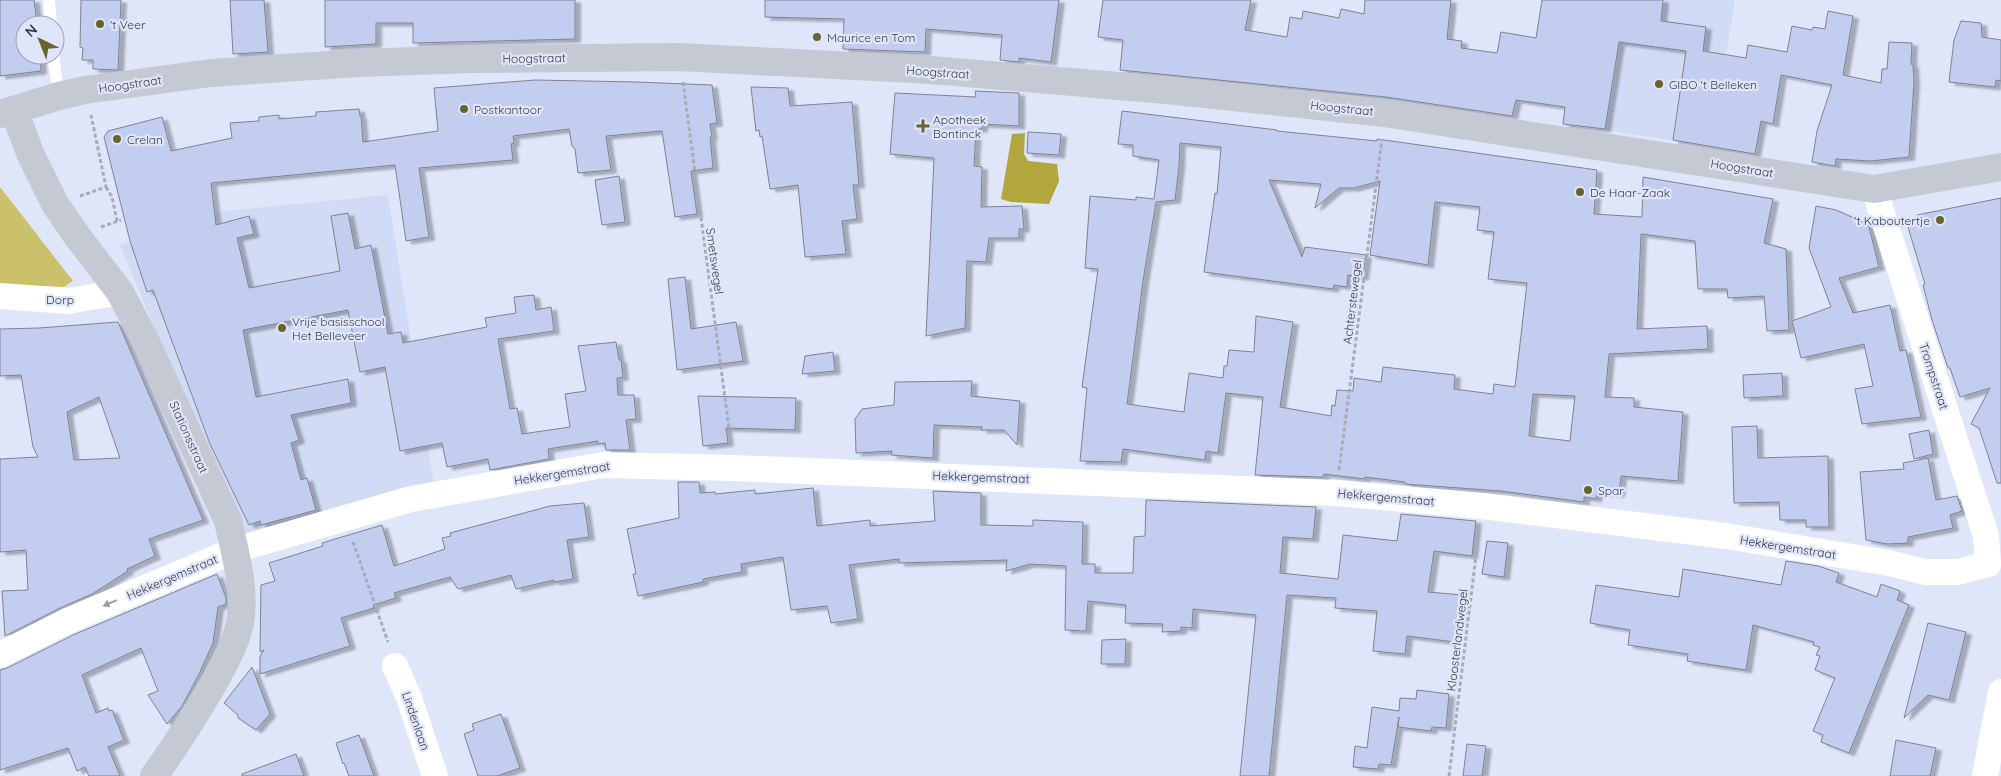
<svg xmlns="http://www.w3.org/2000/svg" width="2001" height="776" viewBox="0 0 2001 776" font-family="Quicksand,sans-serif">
<defs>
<filter id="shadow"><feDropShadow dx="5.5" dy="3" stdDeviation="1" flood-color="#0004"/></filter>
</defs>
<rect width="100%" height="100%" fill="#e0e6fa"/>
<g fill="#d2dbf5">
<polygon points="1609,0 1735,0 1711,146 1590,128"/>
<polygon points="388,195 434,484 240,535 120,245 224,211"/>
</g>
<polygon fill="#cac16a" points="0,187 73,281 64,287 0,284"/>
<polygon fill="#b2a63e" points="1025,133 1024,154 1028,161 1057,164 1059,181 1049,204 1011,202 1001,199 1012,134"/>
<g fill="#c2cdf0" stroke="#7d8394" fill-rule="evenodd" filter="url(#shadow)">
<polygon points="0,0 34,0 37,25 25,25 25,55 40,55 41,71 0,76"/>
<polygon points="81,0 121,0 118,70 93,69 93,60 82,60 83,48 80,47"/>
<polygon points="230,0 264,0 268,52 233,54"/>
<polygon points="325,0 575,0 575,39 413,43 413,23 376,23 376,44 325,47"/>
<polygon points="765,0 1059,0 1051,62 1019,58 1019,62 1000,60 1002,35 926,29 925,52 843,49 844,19 765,17"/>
<polygon points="1103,0 1251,0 1245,30 1287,37 1290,17 1302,19 1303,11 1339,18 1341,9 1364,14 1365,0 1451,0 1447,39 1462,41 1461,48 1497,53 1501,32 1536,38 1542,0 1663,0 1661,21 1706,27 1703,51 1746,58 1748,45 1787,52 1792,26 1812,30 1813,27 1825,29 1828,11 1853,16 1843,75 1881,83 1882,69 1887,69 1889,42 1912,43 1911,64 1913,65 1914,82 1909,157 1871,161 1836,159 1835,166 1812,162 1817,131 1832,85 1781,75 1773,124 1761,121 1755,154 1673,140 1686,51 1619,42 1605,129 1563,124 1565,107 1516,100 1512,116 1386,97 1120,70 1123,40 1098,37"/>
<polygon points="1961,21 1981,23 1982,37 2001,40 2001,81 1996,80 1995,87 1949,82 1954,40"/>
<polygon points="535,80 636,82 712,85 717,123 710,124 712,137 710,137 713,168 691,171 697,214 675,217 662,131 606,136 611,170 578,173 575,149 572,146 569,129 513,136 514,143 511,144 513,160 419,168 429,237 406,241 395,165 211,183 216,225 249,216 254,234 237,238 249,288 340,271 331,216 348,213 355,249 371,245 388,334 401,332 403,343 487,327 485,318 516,313 514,297 534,295 536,310 551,307 554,331 498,339 510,409 517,408 522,434 570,427 565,394 586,391 578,346 616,342 619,360 621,360 623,377 617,378 618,395 634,395 636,419 626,420 630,450 606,450 605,443 598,444 598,441 548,449 549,459 490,470 488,459 447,467 442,443 400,451 385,367 360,372 348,310 243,330 256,397 348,379 351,403 291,415 299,440 291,443 301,480 307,478 316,510 261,525 260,521 249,525 210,444 153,290 147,292 130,241 104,137 108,131 162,117 171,151 232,138 230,123 259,121 259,117 279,115 279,119 316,116 316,112 359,109 360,116 361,116 363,142 438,131 434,88"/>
<polygon points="751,87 788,88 790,106 852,102 859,185 853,185 857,219 842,221 846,254 805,257 798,185 770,189 762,136 760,137 759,130 756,131"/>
<polygon points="975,91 1019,93 1019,126 982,124 982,129 976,129 974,166 982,167 981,207 1022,206 1024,229 1019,229 1019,238 989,238 986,262 967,261 965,328 926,336 934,158 890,154 895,93 976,97"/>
<path d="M1122,111L1277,130V131L1377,141V139L1597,170L1594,214L1642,217L1643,177L1773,199L1764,243L1786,249L1789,330L1767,331L1764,296L1728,298L1727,289H1698L1695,241L1641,234L1637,329L1707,326L1708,349L1609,354L1605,397L1634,398V407L1683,412L1678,481L1621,476L1619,494L1597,492L1596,499L1584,497V502L1501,491L1405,484V482L1365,477V479L1324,474L1323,477H1319L1255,475L1263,397L1226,393L1218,453L1206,451L1205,460L1123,449L1121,462L1080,461L1087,388L1082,387L1098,269L1085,268L1090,196L1136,200V197L1154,199L1159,160L1133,156V145L1118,144ZM1180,143L1221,147L1217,194L1215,193L1204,272L1333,289L1334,285L1347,287L1348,275L1363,277L1366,255L1305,247L1302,257L1269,180L1321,184L1315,208L1339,188H1354L1380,181L1370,255L1428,265L1435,202L1480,207L1477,230L1494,232L1488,279L1527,283L1515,387L1494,384L1493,394L1454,389L1455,375L1383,367L1381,382L1354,378L1353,391L1337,390L1335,406L1332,405L1331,416L1280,407L1293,322L1256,316L1254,352L1229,350L1227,366H1224L1223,378L1189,373L1184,412L1127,404L1143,281L1156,202L1175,200L1179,166ZM1533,394L1575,396L1570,441L1529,436Z"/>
<polygon points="1028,132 1061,134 1059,155 1027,153"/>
<polygon points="619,176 625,222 602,225 595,180"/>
<polygon points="2001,198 2001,483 1997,483 1979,428 1971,424 1990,388 1960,397 1950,368 1948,368 1932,320 1923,285 1925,284 1908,227 1917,215"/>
<polygon points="1816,206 1836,210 1865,223 1869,227 1879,267 1839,278 1853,313 1890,305 1900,351 1906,350 1921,417 1862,424 1855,389 1873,386 1864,344 1801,358 1792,321 1831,307 1809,248"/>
<polygon points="685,277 691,329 736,322 743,361 677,370 668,279"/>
<path d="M118,322L203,520L149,539L155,556L127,569L128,571L92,594L60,608L5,636L2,591L28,590L26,550L0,552V459L38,457L33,447L21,375L0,376V329L39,328ZM99,397L120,458L74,460L67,412Z"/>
<polygon points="833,352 835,371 802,374 805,356"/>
<polygon points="1782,373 1783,396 1744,398 1743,375"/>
<polygon points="972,381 971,396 1020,401 1017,445 1004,430 981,430 982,427 934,425 933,458 891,455 892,451 856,453 855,419 862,409 894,405 895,382"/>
<polygon points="698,396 796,398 795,430 726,428 728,443 703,446"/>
<polygon points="1757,426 1758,458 1828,456 1829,527 1806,527 1806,520 1780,520 1779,502 1734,503 1732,427"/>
<polygon points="1929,430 1933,454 1914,459 1909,434"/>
<polygon points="1928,458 1936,500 1957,496 1962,511 1950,515 1953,528 1908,537 1908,543 1887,544 1866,540 1860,472 1904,469 1903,463"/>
<polygon points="678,482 699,482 700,493 715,492 715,494 755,490 755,494 813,488 817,526 870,520 870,526 935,521 933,491 981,493 981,525 1033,526 1033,520 1083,522 1082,564 1095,564 1095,573 1133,573 1134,537 1145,536 1146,500 1316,507 1313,539 1283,537 1280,573 1338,579 1343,535 1397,541 1401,514 1476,521 1472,556 1434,551 1428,592 1463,595 1455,642 1407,636 1405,654 1373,651 1377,611 1335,608 1336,598 1287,595 1269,776 1240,776 1256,615 1193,609 1192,628 1181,627 1181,631 1162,632 1163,624 1125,623 1126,605 1088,601 1086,631 1065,630 1066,566 1030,564 1006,571 1007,560 899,563 899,559 849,565 858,619 831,623 827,606 791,610 783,557 741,564 742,572 703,579 703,582 638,596 633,574 636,574 627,529 679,518"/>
<polygon points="584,503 589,537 567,540 573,579 554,582 554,580 516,589 511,575 458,589 450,577 394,593 396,598 373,605 374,608 341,618 350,646 260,674 260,656 264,650 260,652 261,585 275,581 269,563 323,546 322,543 382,525 394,566 445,549 442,538 451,536 450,533 550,506"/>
<polygon points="1487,541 1508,543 1504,577 1482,574"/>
<polygon points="1786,561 1818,566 1839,573 1836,582 1877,597 1881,584 1900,591 1897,600 1909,605 1849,753 1821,742 1823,735 1813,731 1835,678 1815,670 1820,656 1816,655 1820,647 1813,645 1814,642 1753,625 1746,670 1687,661 1688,654 1628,645 1630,630 1590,623 1596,585 1679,597 1683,569 1781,585"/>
<polygon points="217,574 226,598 226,604 218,607 213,643 199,674 182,706 167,724 148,695 158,691 141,648 82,675 96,713 108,708 109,711 112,710 124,740 108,747 120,776 89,776 85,767 77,771 68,748 0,770 0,670 7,668 73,635"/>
<polygon points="1928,623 1966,632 1949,700 1928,695 1904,718"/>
<polygon points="1126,639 1125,664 1101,664 1102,640"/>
<polygon points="252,667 270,714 256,730 238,718 238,715 224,703"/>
<polygon points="1417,690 1449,694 1446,728 1432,727 1431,731 1398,727 1399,717 1391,765 1379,764 1378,769 1353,767 1355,746 1367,748 1372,707 1399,711 1400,698 1416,699"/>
<polygon points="501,714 520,768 497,776 478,776 464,734 474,730 472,724"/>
<polygon points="359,735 374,776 349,776 344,763 343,764 336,743"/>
<polygon points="1896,740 1936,748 1930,776 1890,776"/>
<polygon points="1467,744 1486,746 1482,776 1463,776"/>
<polygon points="296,754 304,776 242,776 242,774"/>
</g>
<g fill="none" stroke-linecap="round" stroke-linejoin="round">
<g stroke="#a7abbb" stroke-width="3" stroke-dasharray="4 2.5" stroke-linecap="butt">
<polyline points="683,82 731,443"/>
<polyline points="106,187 112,197 117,221"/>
<polyline points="80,196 106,187 91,115"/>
<polyline points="101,227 121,220"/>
<polyline points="1339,470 1382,139"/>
<polyline points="353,542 388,642"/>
<polyline points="1449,776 1479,531"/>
</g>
<g stroke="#fff" stroke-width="12">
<polyline points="49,0 51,25"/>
<polyline points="53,55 59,96"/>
</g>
<g stroke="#fff" stroke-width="26">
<polyline points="1874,189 1986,536 1988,564"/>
<polyline points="0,296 68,301 120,292"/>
<polyline points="0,655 67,621 235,550 411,499 603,465 735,468 1336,493 1482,506 1726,536 1889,563 1925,572 1958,572 1988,564"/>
<polyline points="395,666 409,698 435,776"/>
<polyline points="1985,776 2001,692"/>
</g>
<g stroke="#c5c9d3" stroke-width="28">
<path d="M14,110L30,153L55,204L77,236L120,292L146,342L228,521C235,553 246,590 240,623C236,643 225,662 216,679C197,713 176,745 154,776"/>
<polyline points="0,114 59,96 85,90 211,73 358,63 472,59 679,57 931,70 1166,90 1384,113 1874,189 2001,167"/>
</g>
</g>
<defs><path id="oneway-solid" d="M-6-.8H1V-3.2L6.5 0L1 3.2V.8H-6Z" transform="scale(1.25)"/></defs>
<use fill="#9c9ea2" href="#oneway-solid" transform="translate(110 603) rotate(157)"/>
<g fill="#68632f" stroke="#e0e6fa" stroke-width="2">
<circle cx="100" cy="24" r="5"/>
<circle cx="817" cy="37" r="5"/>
<circle cx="1659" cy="84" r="5"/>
<circle cx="464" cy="109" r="5"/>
<path d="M920.5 118.5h5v5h5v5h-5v5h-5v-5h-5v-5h5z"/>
<circle cx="117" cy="139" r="5"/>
<circle cx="1580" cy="192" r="5"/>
<circle cx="1940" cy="220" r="5"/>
<circle cx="282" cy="328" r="5"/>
<circle cx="1588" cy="490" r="5"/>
</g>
<g text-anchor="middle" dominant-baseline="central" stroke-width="4.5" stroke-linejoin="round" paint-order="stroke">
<g font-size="12" fill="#3a3c44" stroke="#e0e6fa" text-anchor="start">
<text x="110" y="24">'t Veer</text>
<text x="827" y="37">Maurice en Tom</text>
<text x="1669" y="84">GIBO 't Belleken</text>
<text x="474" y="109">Postkantoor</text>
<text x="933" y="119">Apotheek<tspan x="933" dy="14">Bontinck</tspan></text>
<text x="127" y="139">Crelan</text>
<text x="1590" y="192">De Haar-Zaak</text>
<text x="1930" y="220" text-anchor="end">'t Kaboutertje</text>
<text x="292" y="321">Vrije basisschool<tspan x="292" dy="14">Het Belleveer</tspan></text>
<text x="1598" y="490">Spar</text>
</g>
<g font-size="12" fill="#3a3c44" stroke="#e0e6fa">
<text transform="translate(534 58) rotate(-1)">Hoogstraat</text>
<text transform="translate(938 72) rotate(4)">Hoogstraat</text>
<text transform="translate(130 84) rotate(-8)">Hoogstraat</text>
<text transform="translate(1342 108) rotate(6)">Hoogstraat</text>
<text transform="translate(1742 168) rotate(9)">Hoogstraat</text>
<text transform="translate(715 261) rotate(82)">Smetswegel</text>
<text x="60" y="299">Dorp</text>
<text transform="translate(1352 302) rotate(-83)">Achterstewegel</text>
<text transform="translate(1934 376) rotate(72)">Trompstraat</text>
<text transform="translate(189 437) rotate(66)">Stationsstraat</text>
<text transform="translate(562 473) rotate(-9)">Hekkergemstraat</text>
<text transform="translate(981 477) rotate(2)">Hekkergemstraat</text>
<text transform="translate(1386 497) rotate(5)">Hekkergemstraat</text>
<text transform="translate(1788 547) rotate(9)">Hekkergemstraat</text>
<text transform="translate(172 577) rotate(-23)">Hekkergemstraat</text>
<text transform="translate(1457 640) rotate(-83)">Kloosterlandwegel</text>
<text transform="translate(416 721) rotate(71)">Lindenlaan</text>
</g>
</g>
<g transform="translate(40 40) rotate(317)"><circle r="24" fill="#e0e6fa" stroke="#9ea2b1"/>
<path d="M0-4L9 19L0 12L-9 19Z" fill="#68632f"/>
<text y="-8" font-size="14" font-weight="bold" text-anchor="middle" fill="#3a3c44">N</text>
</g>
</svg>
